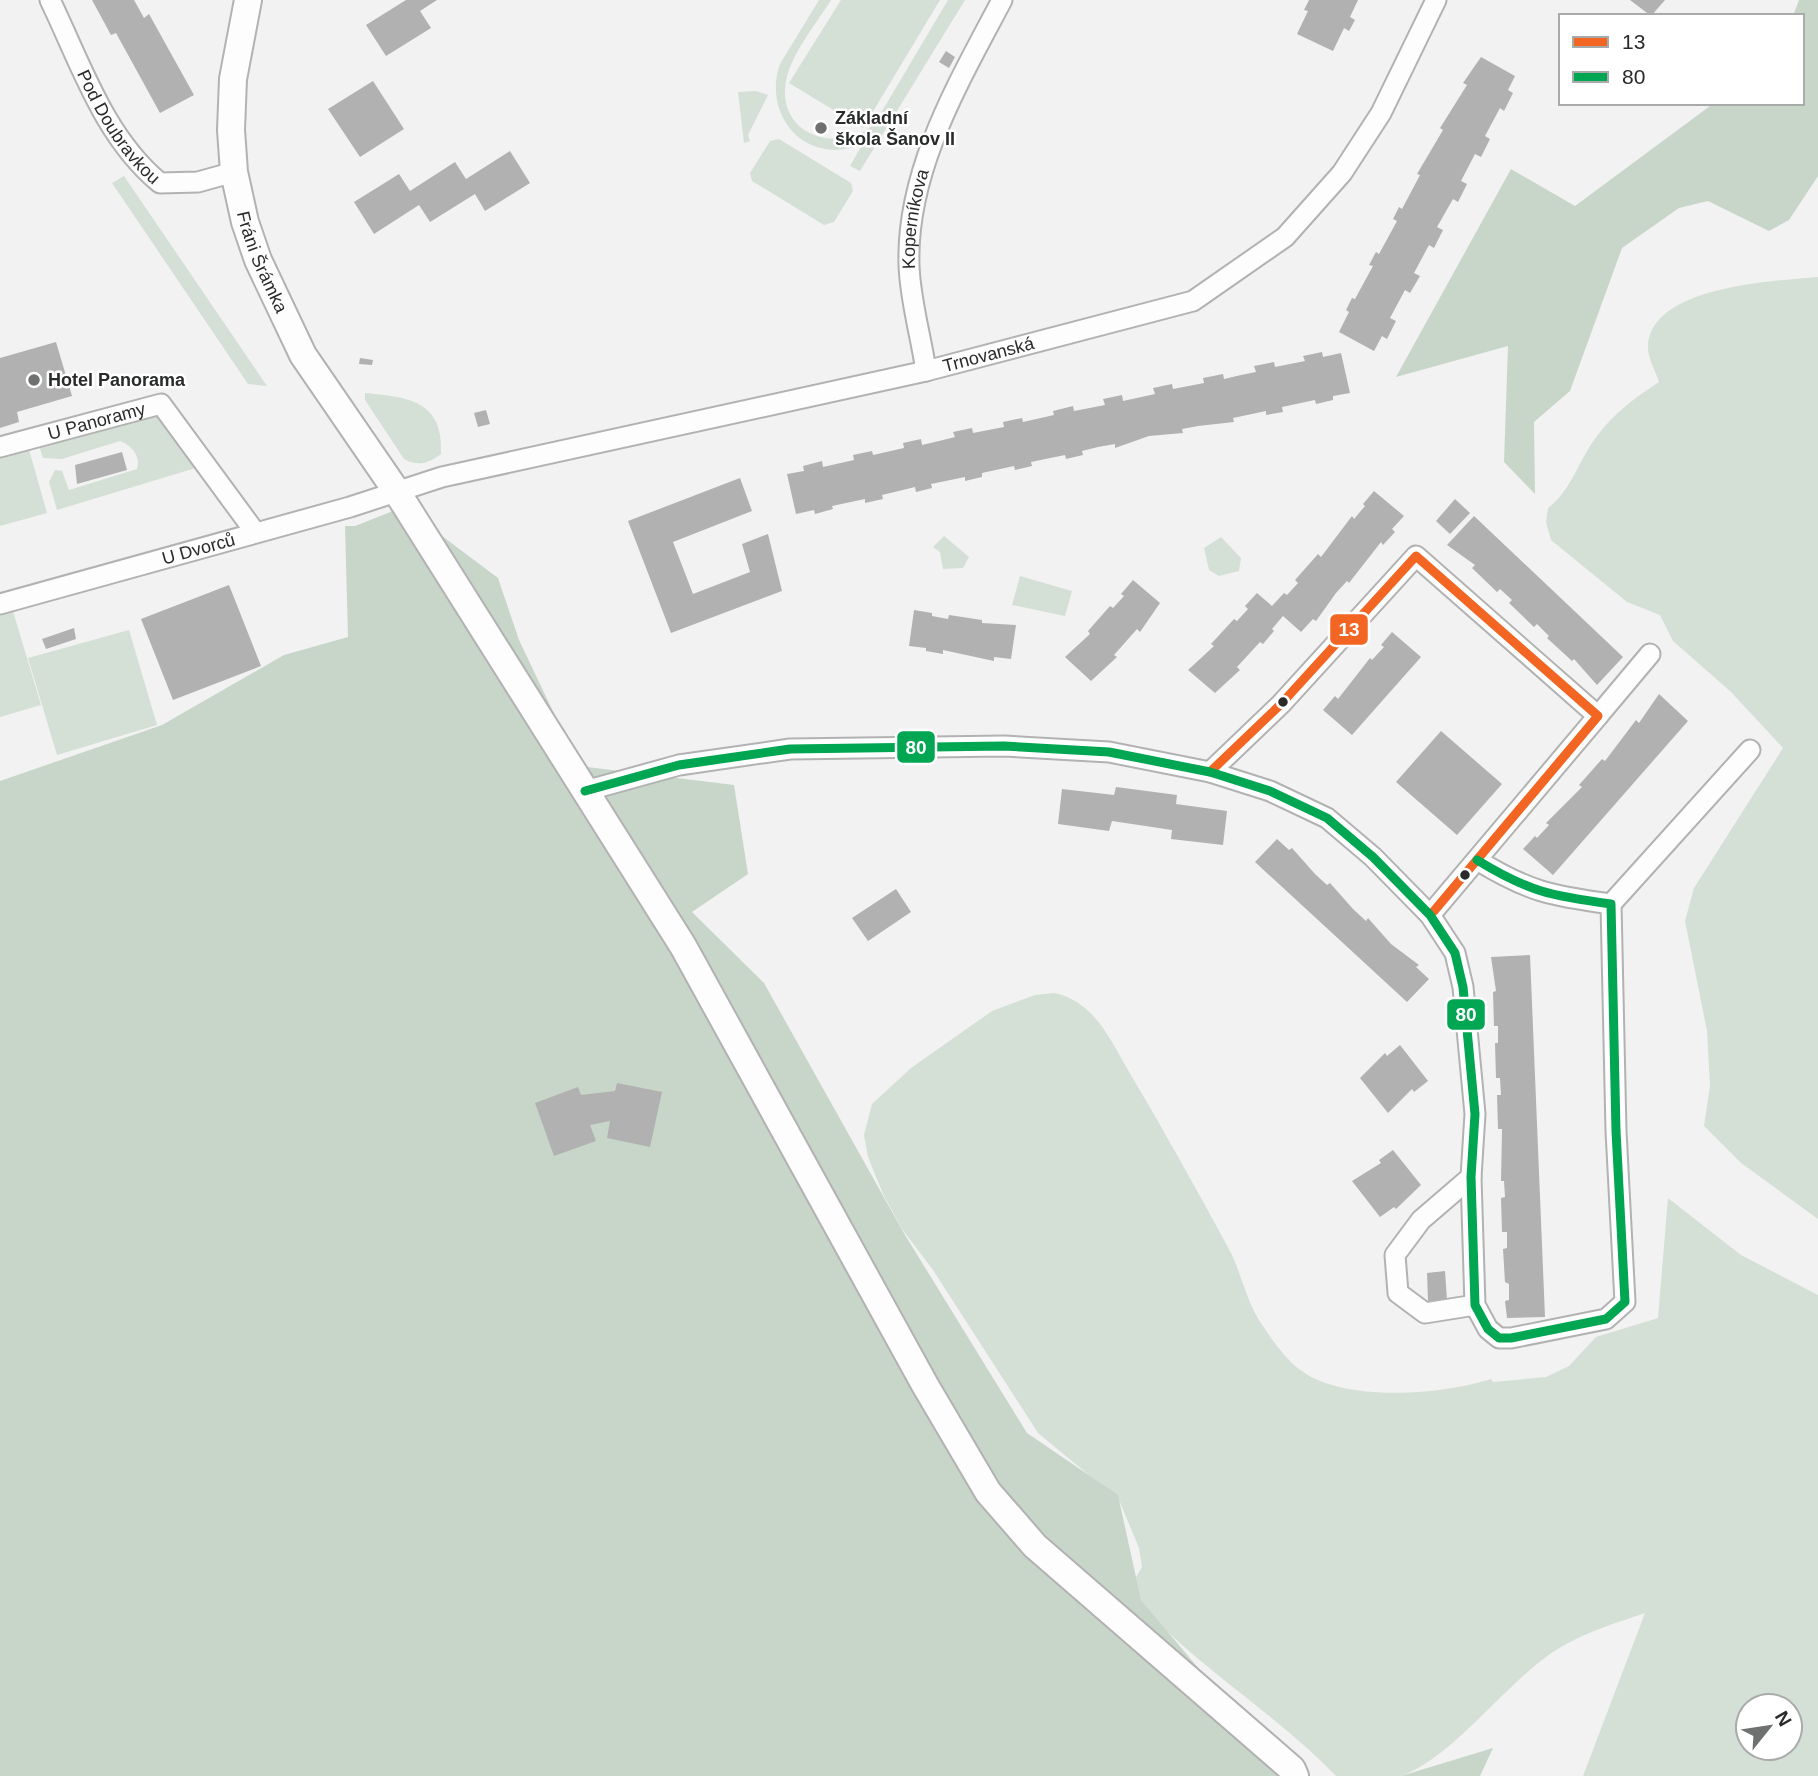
<svg xmlns="http://www.w3.org/2000/svg" width="1818" height="1776" viewBox="0 0 1818 1776" font-family="Arial,sans-serif">
<rect width="100%" height="100%" fill="#f2f2f2"/>
<g fill="#d4e0d5" fill-rule="evenodd">
<path d="M819,0H831C815,26 786,59 785,90C783,139 844,153 875,123L948,0H965L860,171L850,166L862,145C850,148 838,152 825,149C785,142 767,99 780,64Z"/>
<polygon points="841,0 940,0 863,128 789,83"/>
<polygon points="756,91 768,95 748,135 750,141 744,143 738,92"/>
<polygon points="779,139 851,183 853,191 834,222 824,225 752,181 750,173 770,141"/>
<polygon points="124,176 267,386 248,384 112,183"/>
<path d="M1818,277V1219L1741,1163L1704,1126L1710,1086L1707,1031L1685,921L1694,888L1783,748L1731,692L1673,641L1660,615L1627,602L1551,540L1546,522L1548,508C1572,490 1579,459 1597,436C1614,413 1636,397 1659,382C1656,372 1647,357 1648,346C1651,286 1775,281 1818,277Z"/>
<path d="M365,393C407,397 444,400 441,454C429,463 418,467 404,459L365,400Z"/>
<path d="M150,414L161,419L199,467L57,510L49,482L55,470L62,471L69,490L137,469C141,456 132,446 120,441L62,459L43,458L38,443Z"/>
<polygon points="28,446 47,513 0,526 0,454"/>
<polygon points="944,536 969,557 963,568 943,569 940,552 933,547"/>
<polygon points="1221,537 1241,558 1239,571 1219,576 1209,570 1204,548"/>
<polygon points="1020,576 1072,591 1065,616 1012,605"/>
<polygon points="12,608 41,705 0,717 0,612"/>
<polygon points="129,630 157,725 57,755 28,658"/>
<path d="M1054,993C1093,1001 1109,1037 1128,1070C1163,1129 1197,1190 1230,1251C1241,1273 1246,1299 1259,1320C1270,1337 1283,1356 1299,1369C1342,1403 1441,1395 1491,1379L1493,1382L1546,1377L1569,1366L1596,1337L1658,1318L1668,1198L1741,1255L1818,1295V1776H1583L1645,1613C1610,1625 1576,1635 1546,1657C1503,1688 1449,1760 1401,1776C1383,1776 1355,1776 1336,1776C1271,1709 1190,1663 1128,1591L1142,1567L1139,1548L1119,1500L1038,1433L933,1270L902,1229L883,1194L868,1157L864,1135L872,1104L911,1068L992,1011L1035,995ZM1748,1706H1790V1748H1748Z"/>
</g>
<g fill="#c8d6c9">
<polygon points="1799,0 1818,0 1818,176 1789,220 1769,231 1708,201 1679,208 1622,248 1570,391 1534,422 1535,494 1504,462 1508,346 1396,377 1511,169 1575,206 1714,103 1802,103 1802,16 1793,16"/>
<polygon points="393,511 442,536 498,578 519,640 579,766 734,785 748,874 692,912 764,983 905,1235 1027,1433 1118,1495 1141,1600 1289,1776 0,1776 0,781 162,725 284,655 348,637 345,526 355,526"/>
<polygon points="1493,1748 1480,1776 1401,1776"/>
</g>
<g fill="#b1b1b1">
<polygon points="92,0 134,0 144,18 149,14 194,95 160,113 116,33 111,35"/>
<polygon points="406,0 437,0 420,11 431,28 386,56 366,25"/>
<polygon points="1309,0 1358,0 1350,17 1355,20 1349,31 1344,28 1333,51 1297,34 1308,11 1304,10"/>
<polygon points="1630,0 1665,0 1651,16"/>
<polygon points="946,51 955,57 949,68 939,62"/>
<polygon points="1481,57 1515,76 1508,90 1513,93 1504,111 1500,108 1485,136 1490,139 1481,157 1475,154 1461,181 1467,184 1458,202 1453,199 1437,227 1443,230 1434,248 1429,245 1414,273 1420,276 1410,293 1405,290 1390,318 1396,321 1387,339 1382,336 1374,351 1339,332 1349,312 1346,310 1352,298 1355,299 1373,266 1369,265 1376,252 1379,254 1397,221 1393,219 1399,207 1402,209 1420,175 1417,174 1443,130 1440,128 1467,85 1463,83"/>
<polygon points="373,81 404,129 360,157 328,109"/>
<polygon points="510,151 530,183 485,211 475,194 430,222 419,205 374,234 354,202 399,174 410,191 455,162 466,179"/>
<polygon points="56,342 72,396 17,412 19,422 0,428 0,358"/>
<polygon points="1322,352 1323,357 1341,353 1350,393 1333,396 1333,400 1316,404 1315,400 1282,407 1283,412 1266,415 1266,411 1233,418 1234,422 1198,426 1182,429 1183,433 1149,436 1115,448 1115,444 1098,447 1082,451 1083,455 1066,459 1065,455 1031,462 1032,466 1015,470 1014,466 982,473 982,477 965,481 965,477 931,484 932,488 916,492 915,487 882,495 883,499 865,503 865,499 832,506 833,509 815,514 814,510 796,514 787,474 804,471 803,466 822,461 823,467 854,460 853,455 872,451 873,455 904,448 903,443 921,439 922,445 939,441 955,437 953,432 972,428 973,433 1004,427 1003,422 1022,418 1023,422 1054,415 1053,411 1073,406 1074,411 1105,405 1103,399 1122,395 1123,401 1155,394 1153,388 1172,384 1173,389 1204,383 1203,378 1223,374 1224,379 1241,375 1256,372 1254,366 1274,362 1275,367 1305,361 1303,356"/>
<polygon points="360,358 373,360 372,365 359,364"/>
<polygon points="486,410 490,424 478,427 474,413"/>
<polygon points="122,452 127,470 77,484 75,465"/>
<polygon points="740,478 752,511 673,542 693,594 750,572 742,544 768,534 782,591 671,633 628,521"/>
<polygon points="1374,491 1404,516 1392,529 1395,532 1383,545 1381,542 1349,583 1347,581 1336,593 1316,621 1313,619 1301,632 1283,616 1272,629 1274,631 1263,644 1260,642 1237,667 1240,670 1215,693 1188,670 1214,646 1211,644 1234,619 1237,621 1248,609 1245,606 1257,593 1272,606 1284,593 1287,595 1298,583 1295,580 1318,554 1321,557 1352,516 1354,519 1365,506 1363,504"/>
<polygon points="1455,499 1470,513 1450,534 1436,521"/>
<polygon points="1474,516 1623,657 1597,685 1574,659 1572,661 1547,638 1549,636 1537,624 1534,627 1509,603 1512,600 1500,589 1497,592 1472,568 1475,565 1447,545"/>
<polygon points="1133,580 1160,603 1140,632 1137,629 1114,655 1117,657 1091,681 1065,657 1090,634 1088,631 1110,606 1113,608 1124,596 1121,594"/>
<polygon points="229,585 261,666 173,700 141,619"/>
<polygon points="914,610 932,613 932,616 948,619 949,615 982,620 982,623 1016,625 1011,659 994,657 994,661 943,650 943,654 926,651 926,648 909,646"/>
<polygon points="74,628 76,639 46,649 42,639"/>
<polygon points="1392,632 1421,657 1352,735 1323,710 1335,696 1338,699 1370,658 1372,660 1384,647 1381,645"/>
<polygon points="1659,694 1688,721 1553,875 1523,849 1535,836 1537,838 1549,825 1546,823 1582,787 1579,785 1602,759 1605,761 1636,720 1639,723"/>
<polygon points="1441,731 1502,784 1457,835 1396,782"/>
<polygon points="1116,787 1177,795 1176,804 1227,811 1223,845 1171,839 1172,830 1112,821 1109,831 1058,824 1062,789 1114,795"/>
<polygon points="1277,839 1289,850 1292,848 1315,874 1327,885 1330,883 1353,909 1366,921 1368,918 1391,944 1419,965 1416,967 1429,979 1407,1002 1255,862"/>
<polygon points="896,889 911,912 868,941 852,918"/>
<polygon points="1530,955 1545,1317 1507,1318 1505,1301 1509,1300 1509,1284 1505,1282 1503,1249 1507,1248 1507,1232 1502,1232 1501,1198 1505,1197 1504,1181 1501,1181 1502,1129 1498,1129 1497,1095 1501,1095 1500,1078 1496,1078 1495,1043 1498,1043 1498,1026 1494,1026 1493,992 1496,991 1491,957"/>
<polygon points="1400,1045 1428,1081 1414,1092 1412,1089 1388,1113 1360,1078 1385,1053 1387,1056"/>
<polygon points="617,1083 662,1092 650,1147 607,1138 610,1121 590,1125 596,1141 554,1156 535,1103 578,1087 581,1095 615,1091"/>
<polygon points="1393,1150 1421,1185 1396,1209 1394,1207 1380,1217 1352,1181 1381,1163 1379,1160"/>
<polygon points="1445,1271 1447,1300 1428,1301 1427,1273"/>
</g>
<g fill="none" stroke-linecap="round" stroke-linejoin="round">
<g stroke="#b2b2b2" stroke-width="23">
<g id="street">
<path id="s1" d="M50,0C81,64 104,137 160,183L198,182L234,172"/>
<path id="s2" d="M926,371C921,336 910,300 909,265C906,170 959,82 1002,0"/>
<path id="s3" d="M0,447L161,404L255,532"/>
<path id="s4" d="M0,604L350,507L442,477L926,371L1193,301L1285,237L1342,173L1381,113L1436,0"/>
<polyline points="1598,716 1650,654"/>
<polyline points="1210,772 1281,704 1416,556 1598,716 1430,915"/>
<path d="M585,791L679,765L790,749L1004,746L1109,752L1210,772L1270,791L1327,818L1373,857L1430,915L1455,953L1463,987L1475,1114L1471,1177L1475,1305L1488,1329L1499,1338H1511L1606,1319L1625,1302L1616,1131L1611,904C1552,896 1529,892 1477,860"/>
<polyline points="1611,904 1750,750"/>
<polyline points="1471,1177 1421,1220 1395,1255 1398,1293 1425,1313 1475,1305"/>
</g>
</g>
<g stroke="#b2b2b2" stroke-width="30">
<g id="secondary">
<path id="s5" d="M248,0L233,79L231,130L234,172L245,222L258,260L303,355L397,492L683,946L925,1385L988,1492L1035,1546L1292,1769L1295,1776"/>
</g>
</g>
<use href="#street" stroke="#fdfdfd" stroke-width="19"/>
<use href="#secondary" stroke="#fdfdfd" stroke-width="26"/>
<g stroke="#fff" stroke-width="14">
<polyline id="bus-1" points="1210,772 1281,704 1416,556 1598,716 1434,911"/>
</g>
<g stroke="#fff" stroke-width="14">
<path id="bus-2" d="M585,791L679,765L790,749L1004,746L1109,752L1210,772L1270,791L1327,818L1373,857L1430,915L1455,953L1463,987L1475,1114L1471,1177L1475,1305L1488,1329L1499,1338H1511L1606,1319L1625,1302L1616,1131L1611,904C1552,896 1529,892 1477,860"/>
</g>
<use href="#bus-1" stroke="#f26522" stroke-width="9"/>
<use href="#bus-2" stroke="#00a651" stroke-width="9"/>
</g>
<g fill="#6f7070" stroke="#fff" stroke-width="2.5">
<circle cx="821" cy="128" r="7"/>
<circle cx="34" cy="380" r="7"/>
</g>
<g fill="#292a2a" stroke="#fff" stroke-width="2.5">
<circle cx="1283" cy="702" r="6"/>
<circle cx="1465" cy="875" r="6"/>
</g>
<g text-anchor="middle" dominant-baseline="central" stroke-width="5" stroke-linejoin="round" paint-order="stroke">
<g font-size="18" font-weight="bold" fill="#292a2a" stroke="#fff" text-anchor="start">
<text x="835" y="118">Základní<tspan x="835" dy="21">škola Šanov II</tspan></text>
<text x="48" y="380">Hotel Panorama</text>
</g>
<g font-size="18" fill="#292a2a" stroke="#fff">
<text stroke="none"><textPath href="#s1" startOffset="145">Pod Doubravkou</textPath></text>
<text stroke="none"><textPath href="#s2" startOffset="154">Koperníkova</textPath></text>
<text stroke="none"><textPath href="#s5" startOffset="268">Fráni Šrámka</textPath></text>
<text stroke="none"><textPath href="#s4" startOffset="1020">Trnovanská</textPath></text>
<text stroke="none"><textPath href="#s3" startOffset="100">U Panoramy</textPath></text>
<text stroke="none"><textPath href="#s4" startOffset="206">U Dvorců</textPath></text>
</g>
</g>
<g stroke="#fff" stroke-width="2.5">
<rect x="1329" y="613" width="40" height="33" rx="7" fill="#f26522"/>
<rect x="896" y="730" width="40" height="34" rx="7" fill="#00a651"/>
<rect x="1446" y="998" width="40" height="33" rx="7" fill="#00a651"/>
</g>
<g font-size="19" text-anchor="middle" font-weight="bold" fill="#fff">
<text x="1349" y="636">13</text>
<text x="916" y="754">80</text>
<text x="1466" y="1021">80</text>
</g>
<rect x="1559" y="14" width="245" height="91" fill="#ffffff" stroke="#a9aaaa" stroke-width="2"/>
<rect x="1573" y="37" width="35" height="10" fill="#f26522" stroke="#a9aaaa" stroke-width="2"/>
<text x="1622" y="49" font-size="21" fill="#292a2a">13</text>
<rect x="1573" y="72" width="35" height="10" fill="#00a651" stroke="#a9aaaa" stroke-width="2"/>
<text x="1622" y="84" font-size="21" fill="#292a2a">80</text>
<g transform="translate(1769 1727) rotate(60)"><circle r="33" fill="#ffffff" stroke="#a9aaaa" stroke-width="2"/>
<path d="M0-5L12 26L0 18L-12 26Z" fill="#6f7070"/>
<text y="-10" font-size="19" font-weight="bold" text-anchor="middle" fill="#292a2a">N</text>
</g>
</svg>
